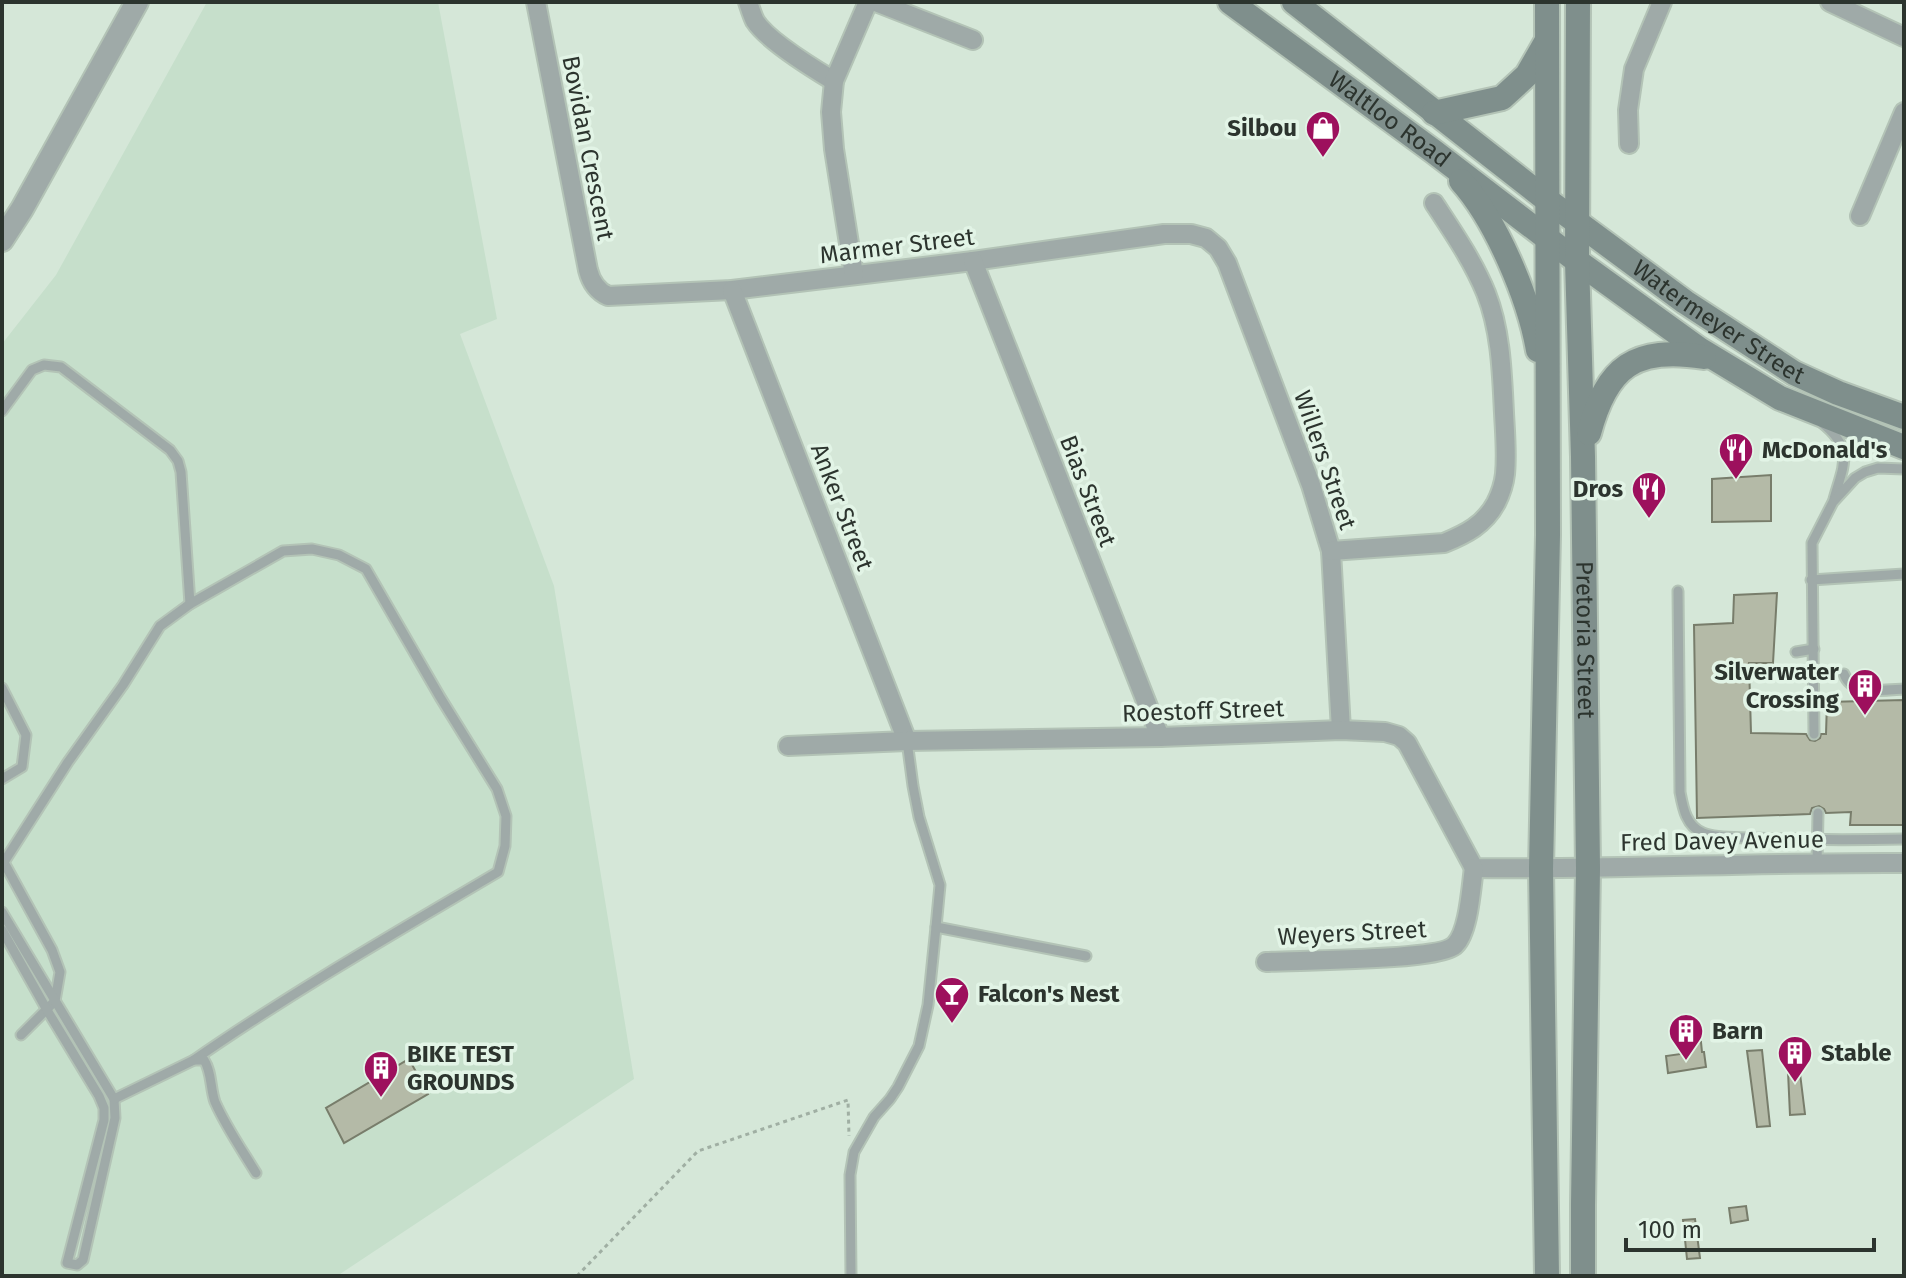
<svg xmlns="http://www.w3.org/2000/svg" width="1906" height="1278" viewBox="0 0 1906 1278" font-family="'Fira Sans',sans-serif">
<rect width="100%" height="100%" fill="#d5e7d8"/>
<polygon fill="#c6dfcb" points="207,2 438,2 497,319 460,334 554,586 634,1079 337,1276 2,1276 2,344 56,275"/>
<g fill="#b4baa7" stroke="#787d6b" stroke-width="2">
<polygon points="1771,475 1771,521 1712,522 1712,479"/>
<polygon points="1777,593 1773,663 1749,663 1751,733 1806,734 1810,740 1815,741 1820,738 1821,734 1826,734 1827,702 1904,700 1904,825 1850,825 1851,812 1826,813 1824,809 1819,806 1812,808 1810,814 1697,818 1694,625 1733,623 1734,595"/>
<polygon points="1701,1042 1702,1052 1704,1052 1706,1067 1668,1073 1666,1056 1681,1054 1679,1046"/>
<polygon points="1797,1049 1805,1114 1790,1115 1787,1050"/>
<polygon points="1762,1050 1770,1126 1757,1127 1747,1051"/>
<polygon points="409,1059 428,1094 344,1143 326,1108"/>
<polygon points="1746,1206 1748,1220 1731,1223 1729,1208"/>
<polygon points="1695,1219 1700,1258 1687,1259 1683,1220"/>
</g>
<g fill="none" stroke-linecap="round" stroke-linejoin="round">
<g stroke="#b3c3b6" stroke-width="13">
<g id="service">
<polyline points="2,411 32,370 44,365 61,367 170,450 178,461 181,472 190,604"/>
<path d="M1822,423C1855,449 1843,466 1834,499"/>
<polyline points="1811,580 1904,574"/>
<path d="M1678,591L1680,792C1683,808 1686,826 1703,833C1718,839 1738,837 1753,838C1804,840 1853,840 1904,839"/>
<polyline points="1796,652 1814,649"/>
<path d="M1844,674C1851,696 1885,690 1904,689"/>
<polyline points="2,688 26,735 22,767 2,779"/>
<polyline points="1814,734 1812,543 1833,502 1855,478 1865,472 1878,468 1904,469"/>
<polyline points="2,859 52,950 60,972 55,1001 21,1035"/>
<path d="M4,862L68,762L123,685L160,626L190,604L283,551L312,549L339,555L366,569L440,697L497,789L506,816L505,846L498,872C395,933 292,992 194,1060"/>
<polyline points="1817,863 1818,813"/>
<polyline points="2,912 114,1099 115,1118 83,1260 77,1265 67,1263 104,1120 104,1108 99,1096 47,1010 2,930"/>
<polyline points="936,927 1086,956"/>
<path d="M114,1099L194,1060H204C212,1072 210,1088 215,1102C226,1127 242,1150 256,1173"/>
<polyline points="851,1276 850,1175 854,1152 874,1117 890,1099 898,1087 919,1046 928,1005 936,927 940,885 919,817 913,786 907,741"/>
</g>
</g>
<g stroke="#b3c3b6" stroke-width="22">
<g id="minor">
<path d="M536,2L588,270C591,282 597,291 608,296L732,290L973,261L1164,234H1191L1206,238L1218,248L1227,263L1311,485L1331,551L1341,730"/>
<path d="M748,2C750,8 752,15 755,21C767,40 814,69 834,81"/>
<polyline points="876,2 973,40"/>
<polyline points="1830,2 1904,37"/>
<polyline points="1629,144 1628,110 1634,69 1662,2"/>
<polyline points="1860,216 1904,112"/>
<polyline points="973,261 1160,737"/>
<polyline points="854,275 834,149 831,112 834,81 868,2"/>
<polyline points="732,290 907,741"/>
<path d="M1331,551L1444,543C1466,534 1484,525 1496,503C1500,495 1504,483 1505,474C1507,454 1505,433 1504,413C1502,373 1501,331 1486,293C1473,261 1453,232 1434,203"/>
<path d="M788,746L907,741L1160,737L1341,730L1385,732L1399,736L1407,743L1474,868C1617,870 1761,862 1904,863"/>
<path d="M1266,962C1296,960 1440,961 1455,945C1469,931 1471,888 1474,868"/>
</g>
</g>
<g stroke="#b3c3b6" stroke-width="26">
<polyline id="tertiary" points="2,240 22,209 137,2"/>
</g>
<g stroke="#b3c3b6" stroke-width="28">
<g id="secondary">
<path id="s1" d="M1230,2L1433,151L1577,261L1699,349L1780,398L1904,447"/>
<path id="s2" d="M1294,2L1547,200L1685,302L1794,373L1838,393L1904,417"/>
<path id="s3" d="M1578,2L1577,261L1583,457L1588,868L1583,1205V1276"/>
<polyline points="1434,113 1502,98 1527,75 1546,42"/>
<path d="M1461,181C1496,220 1529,298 1538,350"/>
<path d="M1589,433C1607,366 1635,346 1704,357"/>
<polyline points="1547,1276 1541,869 1548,535 1547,2"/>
</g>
</g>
<polyline stroke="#a0afa3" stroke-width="3" stroke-dasharray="4 4" stroke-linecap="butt" points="577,1276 698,1151 848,1100 849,1136"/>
<use href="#service" stroke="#9faaa8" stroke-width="9"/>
<use href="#minor" stroke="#9faaa8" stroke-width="18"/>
<use href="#tertiary" stroke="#9faaa8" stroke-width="22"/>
<use href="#secondary" stroke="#7f8f8c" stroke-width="24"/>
</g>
<defs>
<g id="shop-pin" transform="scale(1.8)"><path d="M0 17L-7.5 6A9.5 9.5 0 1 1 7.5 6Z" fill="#9d105d" stroke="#e2f4e6"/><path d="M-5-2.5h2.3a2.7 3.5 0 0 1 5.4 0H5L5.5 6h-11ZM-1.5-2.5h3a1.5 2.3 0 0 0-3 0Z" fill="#fff"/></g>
<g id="restaurant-pin" transform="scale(1.8)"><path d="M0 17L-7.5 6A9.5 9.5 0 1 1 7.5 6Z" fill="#9d105d" stroke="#e2f4e6"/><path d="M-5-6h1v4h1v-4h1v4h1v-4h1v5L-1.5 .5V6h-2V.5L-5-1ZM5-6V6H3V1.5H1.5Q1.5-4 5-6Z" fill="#fff"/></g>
<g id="building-pin" transform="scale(1.8)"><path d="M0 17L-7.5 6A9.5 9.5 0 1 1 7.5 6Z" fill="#9d105d" stroke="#e2f4e6"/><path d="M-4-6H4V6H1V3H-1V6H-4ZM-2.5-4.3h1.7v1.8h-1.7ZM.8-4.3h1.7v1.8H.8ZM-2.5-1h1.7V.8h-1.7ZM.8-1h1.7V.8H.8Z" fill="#fff"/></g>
<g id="bar-pin" transform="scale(1.8)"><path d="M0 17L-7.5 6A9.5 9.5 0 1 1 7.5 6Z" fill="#9d105d" stroke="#e2f4e6"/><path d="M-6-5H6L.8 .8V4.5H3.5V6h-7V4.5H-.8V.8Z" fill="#fff"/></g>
</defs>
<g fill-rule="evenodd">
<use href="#shop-pin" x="1323" y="128"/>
<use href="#restaurant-pin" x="1736" y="450"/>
<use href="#restaurant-pin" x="1649" y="489"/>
<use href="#building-pin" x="1865" y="686"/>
<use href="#bar-pin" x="952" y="994"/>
<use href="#building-pin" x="1686" y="1031"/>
<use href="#building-pin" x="1795" y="1053"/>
<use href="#building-pin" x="381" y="1068"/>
</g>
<g text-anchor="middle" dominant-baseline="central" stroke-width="7" stroke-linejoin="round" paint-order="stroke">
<g font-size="24" fill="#2c342e" stroke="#e2f4e6">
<text stroke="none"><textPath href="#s1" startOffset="198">Waltloo Road</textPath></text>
<text transform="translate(588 148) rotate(79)">Bovidan Crescent</text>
<text transform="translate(897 246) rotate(-7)">Marmer Street</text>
<text stroke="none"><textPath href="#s2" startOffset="532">Watermeyer Street</textPath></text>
<text transform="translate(1325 460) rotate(71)">Willers Street</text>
<text transform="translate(1088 491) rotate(69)">Bias Street</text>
<text transform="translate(842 507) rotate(69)">Anker Street</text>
<text stroke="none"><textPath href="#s3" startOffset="638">Pretoria Street</textPath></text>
<text transform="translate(1203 711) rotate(-2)">Roestoff Street</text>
<text transform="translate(1722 841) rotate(-1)">Fred Davey Avenue</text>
<text transform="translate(1352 933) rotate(-3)">Weyers Street</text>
</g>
<g font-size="24" font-weight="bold" fill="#2c342e" stroke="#e2f4e6" text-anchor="start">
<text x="1297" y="128" text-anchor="end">Silbou</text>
<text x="1762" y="450">McDonald's</text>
<text x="1623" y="489" text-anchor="end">Dros</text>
<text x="1839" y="672" text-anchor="end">Silverwater<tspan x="1839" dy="28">Crossing</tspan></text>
<text x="978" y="994">Falcon's Nest</text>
<text x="1712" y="1031">Barn</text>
<text x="1821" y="1053">Stable</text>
<text x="407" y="1054">BIKE TEST<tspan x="407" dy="28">GROUNDS</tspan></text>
</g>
</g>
<rect width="1906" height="1278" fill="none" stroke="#2c342e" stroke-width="8"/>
<path d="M1626 1238v12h248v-12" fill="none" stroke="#2c342e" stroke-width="4"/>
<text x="1638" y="1238" font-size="24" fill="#2c342e" stroke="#e2f4e6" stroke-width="6" paint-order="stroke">100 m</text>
</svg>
